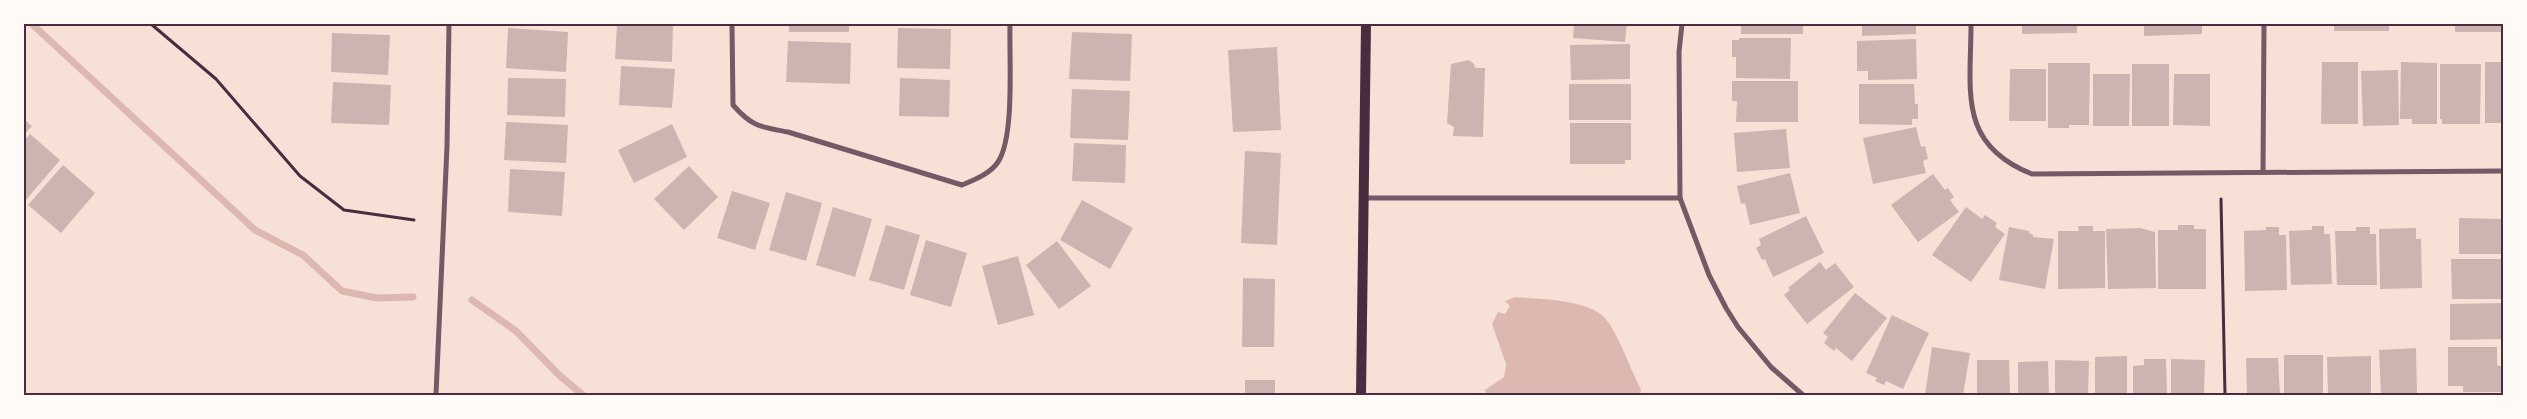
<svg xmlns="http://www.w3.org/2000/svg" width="2527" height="419" viewBox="0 0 2527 419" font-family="'Source Sans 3',sans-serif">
<rect width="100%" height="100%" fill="#f7e1d7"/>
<path fill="#dcb8b0" d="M1515,297C1539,299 1586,299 1604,317C1618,332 1630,369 1641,389L1640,395H1486L1485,390L1504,377L1506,364L1492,324L1498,312L1505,314L1510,306L1505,301Z"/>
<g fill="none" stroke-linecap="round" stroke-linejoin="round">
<g stroke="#dcb8b0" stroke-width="7">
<polyline points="32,24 255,230 303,255 342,291 377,298 413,297"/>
<polyline points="472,300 516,331 559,375 583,395"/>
</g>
</g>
<g fill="#ccb4b1">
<polygon points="617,24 673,24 672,62 615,59"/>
<rect x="789" y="24" width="60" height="8"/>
<polygon points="1574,24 1627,24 1625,42 1573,38"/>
<rect x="1741" y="24" width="62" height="10"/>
<polygon points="1862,24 1916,24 1916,34 1862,36"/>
<polygon points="2022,24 2077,24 2077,33 2022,34"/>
<polygon points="2144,24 2202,24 2202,34 2144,36"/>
<rect x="2334" y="24" width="55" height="7"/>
<rect x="2455" y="24" width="48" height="8"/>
<polygon points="508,28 568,32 566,72 506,68"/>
<polygon points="898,28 951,29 950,69 897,68"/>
<polygon points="1072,32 1132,34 1130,81 1069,79"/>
<polygon points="332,33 390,35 388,75 331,72"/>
<polygon points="1739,38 1791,38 1790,79 1736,78 1736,57 1732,57 1732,40 1739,40"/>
<polygon points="1916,39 1917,79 1868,80 1868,71 1857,71 1857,41"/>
<polygon points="788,41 851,43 850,84 786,82"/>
<polygon points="1630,44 1630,79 1571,80 1570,45"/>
<polygon points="1277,47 1281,130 1233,132 1228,50"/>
<polygon points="1469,60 1474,64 1475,68 1485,68 1483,137 1453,136 1454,127 1447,123 1451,64"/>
<polygon points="2322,62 2358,62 2358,124 2321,124"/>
<polygon points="2401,62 2437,63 2437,124 2412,124 2412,119 2400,119"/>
<rect x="2485" y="62" width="18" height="61"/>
<polygon points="2048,63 2090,63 2089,125 2069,125 2069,128 2048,128"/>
<rect x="2132" y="64" width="37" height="62"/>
<polygon points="2440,64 2481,64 2480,124 2442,124 2442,119 2440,119"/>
<polygon points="621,66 675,69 672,108 619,105"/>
<polygon points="2010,69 2046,69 2046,121 2009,121"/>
<polygon points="2398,70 2399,125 2363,126 2361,71"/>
<polygon points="2093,74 2130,74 2129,126 2093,126"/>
<polygon points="2174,74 2210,74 2210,126 2173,125"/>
<polygon points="508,78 566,79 565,117 507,115"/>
<polygon points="900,78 950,80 949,117 899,116"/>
<polygon points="1732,81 1798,81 1798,122 1736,122 1737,101 1732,101"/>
<polygon points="333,82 391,85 389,125 331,123"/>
<rect x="1569" y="84" width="62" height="36"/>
<polygon points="1859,84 1914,84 1915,104 1918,104 1918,119 1912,119 1912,125 1859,124"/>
<polygon points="1072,89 1130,91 1128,140 1070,138"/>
<polygon points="24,119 32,126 24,135"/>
<polygon points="506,122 568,125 566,163 504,160"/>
<polygon points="1570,123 1631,123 1631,160 1625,160 1625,164 1570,164"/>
<polygon points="672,124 687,157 634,183 618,150"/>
<polygon points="1916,127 1921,147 1925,146 1928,159 1923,161 1926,173 1873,184 1863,138"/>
<polygon points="1786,129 1790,168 1737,172 1734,133"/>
<polygon points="30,134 60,160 26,200 24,198 24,141"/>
<polygon points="1074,143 1126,145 1125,183 1072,181"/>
<polygon points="1245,151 1281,153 1277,245 1241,243"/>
<polygon points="63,165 95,193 61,233 28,205"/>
<polygon points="689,166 718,197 684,230 654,199"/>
<polygon points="510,169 565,172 562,216 508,212"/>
<polygon points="1790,173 1800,213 1750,225 1745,203 1741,204 1737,186"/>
<polygon points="1933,174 1945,190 1948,188 1954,197 1950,200 1959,212 1918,242 1891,205"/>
<polygon points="732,191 770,203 755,250 717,238"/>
<polygon points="786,192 822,203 806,261 769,250"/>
<polygon points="1082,200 1133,228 1110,269 1060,240"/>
<polygon points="833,207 872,219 855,277 816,265"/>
<polygon points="1966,207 1982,219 1985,215 1997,223 1995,227 2005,234 1971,282 1932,255"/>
<polygon points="1806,216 1824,253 1773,277 1765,259 1762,260 1756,248 1761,245 1759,239"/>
<polygon points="2459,218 2503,219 2503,254 2459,254"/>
<polygon points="886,225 920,235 904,290 869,280"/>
<polygon points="2178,225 2194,225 2194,229 2206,229 2206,289 2158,289 2158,230 2178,230"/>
<polygon points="2078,226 2093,226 2093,231 2105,231 2105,288 2058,289 2058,231 2079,231"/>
<polygon points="2312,226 2324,226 2324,234 2330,234 2332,284 2291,285 2289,231 2312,230"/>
<polygon points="2009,227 2029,231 2029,233 2033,235 2033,237 2054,239 2045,289 1999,280"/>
<polygon points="2266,227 2279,227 2279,235 2286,235 2287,290 2245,291 2244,231 2266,230"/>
<polygon points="2356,227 2370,227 2370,234 2376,234 2377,285 2337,285 2335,231 2356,231"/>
<polygon points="2140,228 2155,232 2156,288 2108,289 2106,229"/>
<polygon points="2416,228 2416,239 2421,239 2422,288 2380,289 2379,229"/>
<polygon points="926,240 967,253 951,307 910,295"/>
<polygon points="1057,241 1091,286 1059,309 1026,265"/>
<polygon points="1018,256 1034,315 998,325 982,266"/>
<polygon points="2451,259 2503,259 2503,299 2452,299"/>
<polygon points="1820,262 1826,270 1835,263 1854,287 1807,324 1784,295 1790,290 1788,288"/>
<polygon points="1243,278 1275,279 1274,347 1242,347"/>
<polygon points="1855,293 1887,318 1852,361 1836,348 1834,351 1824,343 1828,337 1823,333"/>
<polygon points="2503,303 2503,339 2450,340 2450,304"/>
<polygon points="1892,315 1929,333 1903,389 1886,381 1884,385 1875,381 1877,378 1866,373"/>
<polygon points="1932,347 1970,353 1963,395 1925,395"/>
<polygon points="2448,347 2497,347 2497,365 2503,367 2503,392 2463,392 2463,386 2448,386"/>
<polygon points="2416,348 2417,395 2381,395 2379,350"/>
<rect x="2284" y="355" width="39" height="40"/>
<polygon points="2127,356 2127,395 2095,395 2095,357"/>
<polygon points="2371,356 2371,395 2328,395 2327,357"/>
<polygon points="2246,358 2278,358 2280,395 2247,395"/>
<polygon points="2144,359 2166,359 2167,395 2133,395 2133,366 2144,365"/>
<polygon points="2171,359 2205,360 2204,395 2171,395"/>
<polygon points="1977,360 2009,360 2010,395 1977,395"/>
<polygon points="2055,360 2089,361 2088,395 2055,395"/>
<polygon points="2048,361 2049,395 2018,395 2018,362"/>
<rect x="1245" y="380" width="30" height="15"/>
</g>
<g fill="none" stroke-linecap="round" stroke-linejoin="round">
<g stroke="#4a2c40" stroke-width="3">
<polyline points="151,24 216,79 300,176 344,210 414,220"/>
<polyline points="2221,199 2225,395"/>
</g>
<g stroke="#755966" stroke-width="5">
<path d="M732,24L733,105C752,127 761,127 788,132L962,185C974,180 990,174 998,162C1015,136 1009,58 1010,24"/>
<polyline points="1682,24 1679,52 1680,198 1709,275 1726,308 1738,327 1771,367 1803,395"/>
<path d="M1971,24C1971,91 1957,144 2032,174L2503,171"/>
<polyline points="2263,172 2264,24"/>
<polyline points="1363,198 1680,198"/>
<polyline points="436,395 447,146 449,24"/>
</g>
<polyline stroke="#4a2c40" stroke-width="10" points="1361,395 1366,24"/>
</g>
<rect width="2527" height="419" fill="none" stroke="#fffaf5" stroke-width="50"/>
<rect x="25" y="25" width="2477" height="369" fill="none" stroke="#4a2c40" stroke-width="2"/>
</svg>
